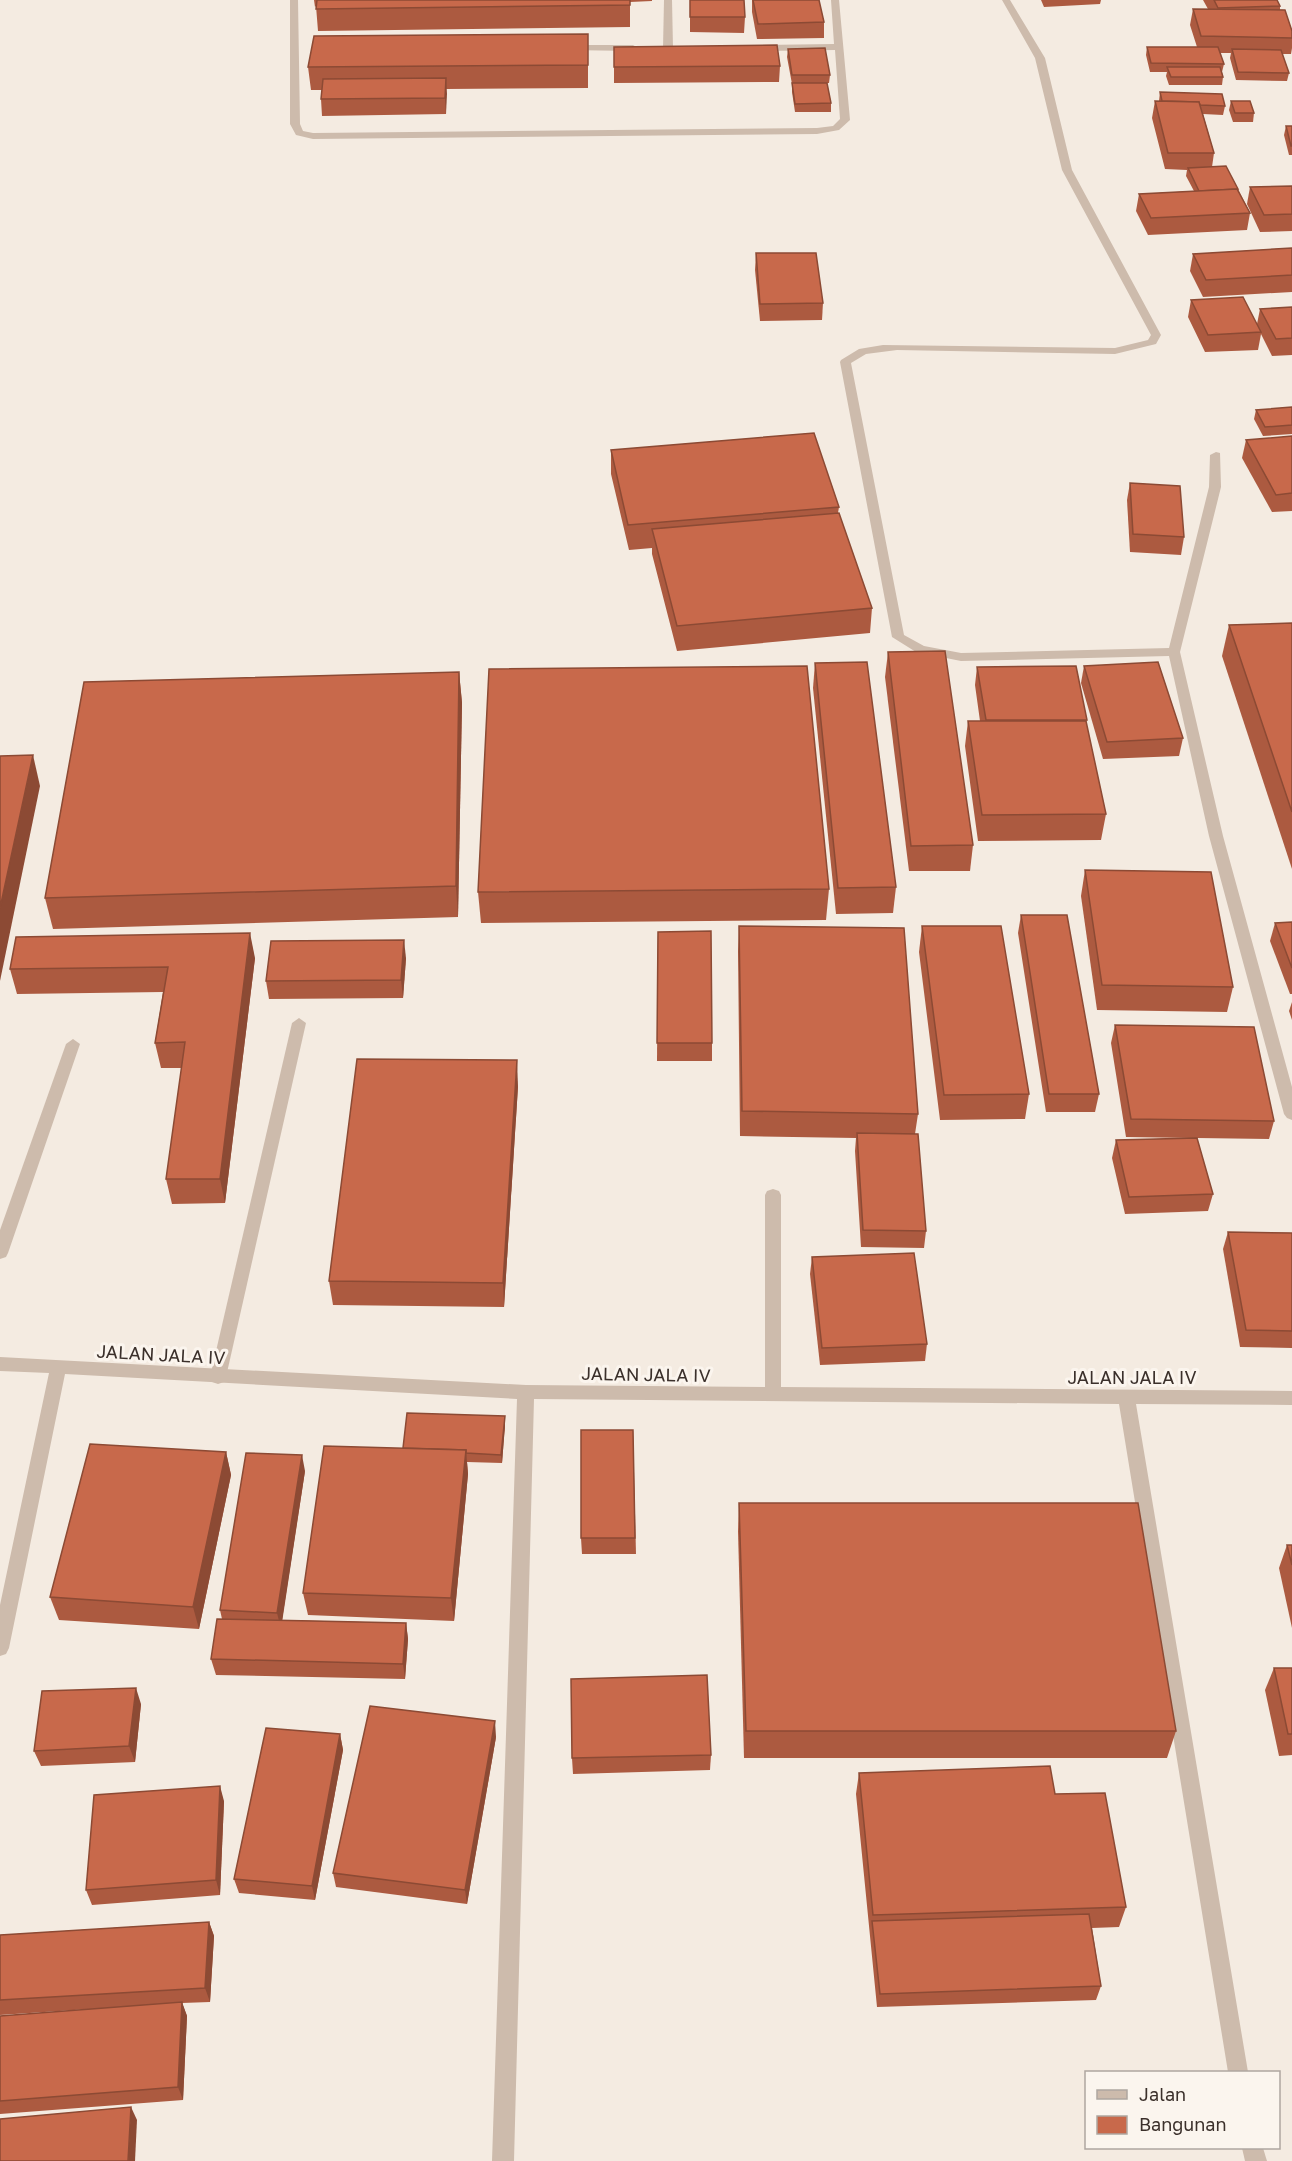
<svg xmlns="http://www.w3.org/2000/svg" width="1292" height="2161" viewBox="0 0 1292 2161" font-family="'Golos Text',sans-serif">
<rect width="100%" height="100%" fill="#f4ebe1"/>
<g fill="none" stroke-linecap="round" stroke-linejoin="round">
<g fill="#cdbbac" fill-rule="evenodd">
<polygon points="299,1018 306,1023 226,1377 224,1382 218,1384 212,1382 210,1377 292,1023"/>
<polygon points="73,1039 80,1044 8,1253 6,1257 0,1259 0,1230 66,1044"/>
</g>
<g fill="#cdbbac" fill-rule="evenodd">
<polygon points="290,0 298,0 300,124 303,131 313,133 817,128 833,126 840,119 835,50 759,51 754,48 759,45 834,44 831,0 839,0 850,120 839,130 817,134 313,139 296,135 290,124"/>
<polygon points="664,0 672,0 673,48 668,51 663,48"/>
<polygon points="1002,0 1010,0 1045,58 1072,170 1161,335 1156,344 1115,354 897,350 866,354 851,363 904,635 924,646 961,653 1169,648 1209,487 1210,455 1216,452 1220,453 1221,487 1180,652 1223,836 1292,1087 1292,1120 1287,1118 1284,1114 1209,836 1169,656 961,661 916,652 892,637 840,362 841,360 859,349 883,345 1115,348 1148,340 1151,335 1062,170 1035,58"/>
<polygon points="570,45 633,45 638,48 633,51 567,50 567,46"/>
<polygon points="773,1189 779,1191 781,1195 781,1387 1292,1391 1292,1405 1136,1404 1248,2072 1228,2072 1119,1404 534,1399 514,2161 492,2161 517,1399 65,1374 9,1648 6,1654 0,1656 0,1605 49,1373 0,1371 0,1357 526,1385 765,1387 765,1195 767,1191"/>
<polygon points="1242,2148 1263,2148 1267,2161 1245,2161"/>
</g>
</g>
<g fill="#ac5a40">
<polygon points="314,0 652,0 652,1 630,2 630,27 318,31 316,6 315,7"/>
<polygon points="690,0 745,17 744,33 690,32"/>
<polygon points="752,0 819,0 824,22 824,38 757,39 752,12"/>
<polygon points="1041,0 1101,0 1100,4 1044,7"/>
<polygon points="1203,0 1277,0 1280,6 1280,10 1292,31 1292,48 1291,54 1282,54 1289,73 1287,81 1236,80 1230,58 1231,53 1220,53 1224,64 1222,72 1223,77 1222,85 1169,85 1166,76 1167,72 1150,72 1146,55 1147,47 1197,47 1190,25 1193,9 1208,9"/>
<polygon points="588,34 588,88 446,89 446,114 322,116 321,99 322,90 311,90 308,67"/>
<polygon points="614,47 780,66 779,82 614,83"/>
<polygon points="788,49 830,75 829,83 827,83 831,103 831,112 795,112 792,92 792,84 787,57"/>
<polygon points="1160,92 1225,106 1223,115 1203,114 1214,153 1212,167 1238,189 1250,213 1247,230 1148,235 1136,211 1139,194 1194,191 1186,176 1187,170 1165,169 1152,118 1155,101 1159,101"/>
<polygon points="1231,101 1254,113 1253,122 1233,122 1229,110"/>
<polygon points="1286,126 1292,126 1292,155 1289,155 1284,135"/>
<polygon points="1292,186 1292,231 1260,232 1247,204 1250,187"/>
<polygon points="1292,248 1292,292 1203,297 1190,271 1193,254"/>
<polygon points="756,253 823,303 822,320 760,321 755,270"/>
<polygon points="1191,300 1257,324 1260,309 1292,307 1292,355 1272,356 1261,334 1258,350 1205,352 1188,317"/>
<polygon points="1292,407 1292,434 1263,436 1254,419 1256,410"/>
<polygon points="1292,436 1292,511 1272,512 1242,458 1246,440"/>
<polygon points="611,450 839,507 838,513 872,608 870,633 677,651 652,554 652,548 629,550 611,474"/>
<polygon points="1130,483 1184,537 1181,555 1130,552 1127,500"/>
<polygon points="1292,623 1292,869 1222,656 1229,625"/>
<polygon points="888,652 973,845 970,871 909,871 885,677"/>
<polygon points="815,663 896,887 893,913 836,914 813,688"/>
<polygon points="1084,666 1183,738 1179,756 1103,759 1081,683"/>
<polygon points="977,667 1087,720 1086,722 1106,814 1101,840 978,841 965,746 968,721 980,721 975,685"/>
<polygon points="459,672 462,703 458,917 53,929 45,898"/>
<polygon points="1085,870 1233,987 1227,1012 1097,1010 1081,896"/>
<polygon points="829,889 826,920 481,923 478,892"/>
<polygon points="1021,915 1099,1094 1095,1112 1046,1112 1018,933"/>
<polygon points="1292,922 1292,994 1290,994 1270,941 1275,923"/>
<polygon points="739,926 918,1114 915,1134 926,1231 924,1248 861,1247 855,1151 856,1138 740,1136 738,951"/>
<polygon points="922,926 1029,1094 1025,1119 940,1120 919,952"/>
<polygon points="658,932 712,1043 712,1061 657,1061"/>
<polygon points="255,958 225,1203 172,1204 166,1179 182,1068 161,1068 155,1043 163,992 17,994 10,969"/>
<polygon points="406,958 403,998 269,999 266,981"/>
<polygon points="1292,1002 1292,1020 1289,1011"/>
<polygon points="1115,1025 1274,1121 1269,1139 1197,1138 1213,1194 1208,1211 1125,1214 1112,1158 1116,1140 1190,1138 1126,1137 1111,1043"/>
<polygon points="518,1086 504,1307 333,1305 329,1281"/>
<polygon points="1228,1232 1292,1233 1292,1348 1240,1347 1223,1249"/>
<polygon points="812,1257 927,1344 925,1361 820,1365 810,1274"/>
<polygon points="505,1416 505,1425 502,1463 467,1462 468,1474 454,1621 308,1615 303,1593 403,1448"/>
<polygon points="633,1430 636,1554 582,1554 581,1538"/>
<polygon points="226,1452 231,1475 199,1629 59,1620 50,1597"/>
<polygon points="305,1471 282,1620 406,1623 408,1639 405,1679 216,1675 211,1659 222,1619 220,1610"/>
<polygon points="739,1503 1176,1731 1167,1758 744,1758 738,1531"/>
<polygon points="1287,1545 1292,1545 1292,1628 1279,1568"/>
<polygon points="1274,1668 1292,1668 1292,1755 1279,1756 1265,1690"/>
<polygon points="141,1704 135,1762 41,1766 34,1751"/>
<polygon points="340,1734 343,1750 315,1900 239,1893 234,1879"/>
<polygon points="496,1737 467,1904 336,1887 333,1873"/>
<polygon points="711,1755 710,1770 573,1774 572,1758"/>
<polygon points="859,1773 1055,1794 1126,1907 1119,1927 1092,1928 1101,1986 1096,2000 877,2007 856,1794"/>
<polygon points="224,1801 220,1895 92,1905 86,1890"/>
<polygon points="209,1922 214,1936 210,2002 182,2003 187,2016 183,2100 0,2114 0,2016 89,2009 0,2015 0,1935"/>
</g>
<g fill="#8c4a34">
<polygon points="446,78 447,94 446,114 445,98"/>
<polygon points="459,672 462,703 458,917 456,886"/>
<polygon points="33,755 40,786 0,981 0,908"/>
<polygon points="250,933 255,958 225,1203 220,1179"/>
<polygon points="404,940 406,958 403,998 401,980"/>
<polygon points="517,1060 518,1086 504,1307 503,1283"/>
<polygon points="505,1416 505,1425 502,1463 501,1455"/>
<polygon points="466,1450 468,1474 454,1621 451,1598"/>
<polygon points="226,1452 231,1475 199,1629 193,1607"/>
<polygon points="302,1455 305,1471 281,1629 277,1613"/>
<polygon points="406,1623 408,1639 405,1679 403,1664"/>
<polygon points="136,1688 141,1704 135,1762 129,1746"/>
<polygon points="495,1721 496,1737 467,1904 465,1890"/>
<polygon points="340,1734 343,1750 315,1900 312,1886"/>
<polygon points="220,1786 224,1801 220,1895 216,1880"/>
<polygon points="209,1922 214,1936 210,2002 205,1988"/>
<polygon points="182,2002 187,2016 183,2100 178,2087"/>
<polygon points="131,2107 137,2120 135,2161 128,2161"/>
</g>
<g fill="#c8694b" stroke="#8c4a34" stroke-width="1.5">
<polygon points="317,0 630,0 630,5 316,9"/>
<polygon points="690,0 744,0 745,17 690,17"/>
<polygon points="753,0 819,0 824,22 758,24"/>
<polygon points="1214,0 1277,0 1280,6 1218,8"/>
<polygon points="1193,9 1285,10 1292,31 1292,38 1201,36"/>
<polygon points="588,34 588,65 308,67 314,36"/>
<polygon points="777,45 780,66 614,67 614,47"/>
<polygon points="1147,47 1218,47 1224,64 1151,63"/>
<polygon points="825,48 830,75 792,75 788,49"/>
<polygon points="1232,49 1281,50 1289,73 1238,72"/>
<polygon points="1167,67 1220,67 1223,77 1171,77"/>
<polygon points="446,78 445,98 321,99 323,79"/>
<polygon points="792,83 827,83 831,103 795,104"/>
<polygon points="1160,92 1222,94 1225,106 1200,105 1199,102 1162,101"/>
<polygon points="1155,101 1199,102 1214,153 1168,153"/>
<polygon points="1231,101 1250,101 1254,113 1235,113"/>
<polygon points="1286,126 1292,126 1292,146 1291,146"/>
<polygon points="1226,166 1238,189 1199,191 1188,168"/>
<polygon points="1292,186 1292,214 1264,215 1250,187"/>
<polygon points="1237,189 1250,213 1151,218 1139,194"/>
<polygon points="1292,248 1292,275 1206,280 1193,254"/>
<polygon points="756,253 816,253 823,303 760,304"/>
<polygon points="1243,297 1261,332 1208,335 1191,300"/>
<polygon points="1292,307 1292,338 1276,339 1260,309"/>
<polygon points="1292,407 1292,425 1265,427 1256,410"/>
<polygon points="814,433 839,507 628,525 611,450"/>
<polygon points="1292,436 1292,493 1276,495 1246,440"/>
<polygon points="1130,483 1180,486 1184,537 1133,534"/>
<polygon points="839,513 872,608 677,626 652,529"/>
<polygon points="1292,623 1292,812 1229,625"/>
<polygon points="945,651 973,845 911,846 888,652"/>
<polygon points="867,662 896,887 838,888 815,663"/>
<polygon points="1158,662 1183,738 1107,742 1084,666"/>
<polygon points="807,666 829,889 478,892 489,669"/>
<polygon points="1076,666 1087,720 986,720 977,667"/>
<polygon points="459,672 456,886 45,898 84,682"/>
<polygon points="968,721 1086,721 1106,814 982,815"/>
<polygon points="33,755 0,908 0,756"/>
<polygon points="1085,870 1211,872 1233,987 1102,985"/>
<polygon points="1021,915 1067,915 1099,1094 1049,1094"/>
<polygon points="1292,922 1292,968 1275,923"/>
<polygon points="739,926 904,928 918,1114 742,1111"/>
<polygon points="922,926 1001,926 1029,1094 944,1095"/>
<polygon points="711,931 712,1043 657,1043 658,932"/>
<polygon points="250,933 220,1179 166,1179 185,1042 155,1043 168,967 10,969 16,937"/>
<polygon points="404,940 401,980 266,981 271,941"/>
<polygon points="1115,1025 1254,1027 1274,1121 1131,1119"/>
<polygon points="357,1059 517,1060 503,1283 329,1281"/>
<polygon points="857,1133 918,1134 926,1231 863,1230"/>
<polygon points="1197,1138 1213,1194 1129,1197 1116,1140"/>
<polygon points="1228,1232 1292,1233 1292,1331 1246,1330"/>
<polygon points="914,1253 927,1344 822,1348 812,1257"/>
<polygon points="407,1413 505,1416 501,1455 466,1453 466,1450 403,1448"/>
<polygon points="581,1430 633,1430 635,1538 581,1538"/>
<polygon points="90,1444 226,1452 193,1607 50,1597"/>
<polygon points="324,1446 466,1450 451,1598 303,1593"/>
<polygon points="246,1453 302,1455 277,1613 220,1610"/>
<polygon points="739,1503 1138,1503 1176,1731 746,1731"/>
<polygon points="1287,1545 1292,1545 1292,1565"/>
<polygon points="217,1619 406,1623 403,1664 211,1659"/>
<polygon points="1274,1668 1292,1668 1292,1734 1288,1734"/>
<polygon points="707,1675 711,1755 572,1758 571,1679"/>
<polygon points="136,1688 129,1746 34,1751 42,1691"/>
<polygon points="370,1706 495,1721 465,1890 333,1873"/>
<polygon points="266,1728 340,1734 312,1886 234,1879"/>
<polygon points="1050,1766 1055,1794 1105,1793 1126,1907 873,1915 859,1773"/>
<polygon points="220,1786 216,1880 86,1890 94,1795"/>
<polygon points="1089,1914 1101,1986 880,1994 872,1921"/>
<polygon points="209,1922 205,1988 0,2000 0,1935"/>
<polygon points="182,2002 178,2087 0,2101 0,2016"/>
<polygon points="131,2107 128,2161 0,2161 0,2119"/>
</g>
<g text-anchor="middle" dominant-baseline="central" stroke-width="6" stroke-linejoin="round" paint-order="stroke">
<g font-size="18" fill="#3b302b" stroke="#fbf5ee">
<text transform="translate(161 1354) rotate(3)">JALAN JALA IV</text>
<text transform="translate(646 1374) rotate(1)">JALAN JALA IV</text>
<text x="1132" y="1377">JALAN JALA IV</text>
</g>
</g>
<rect x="1085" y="2071" width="195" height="78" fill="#fbf5ee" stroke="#aea6a0" stroke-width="1.5"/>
<rect x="1097" y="2090" width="30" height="9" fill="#cdbbac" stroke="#aea6a0" stroke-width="1.5"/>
<text x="1139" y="2101" font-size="18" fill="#3b302b">Jalan</text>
<rect x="1097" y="2116" width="30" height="18" fill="#c8694b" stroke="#aea6a0" stroke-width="1.5"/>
<text x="1139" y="2131" font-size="18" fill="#3b302b">Bangunan</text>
</svg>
